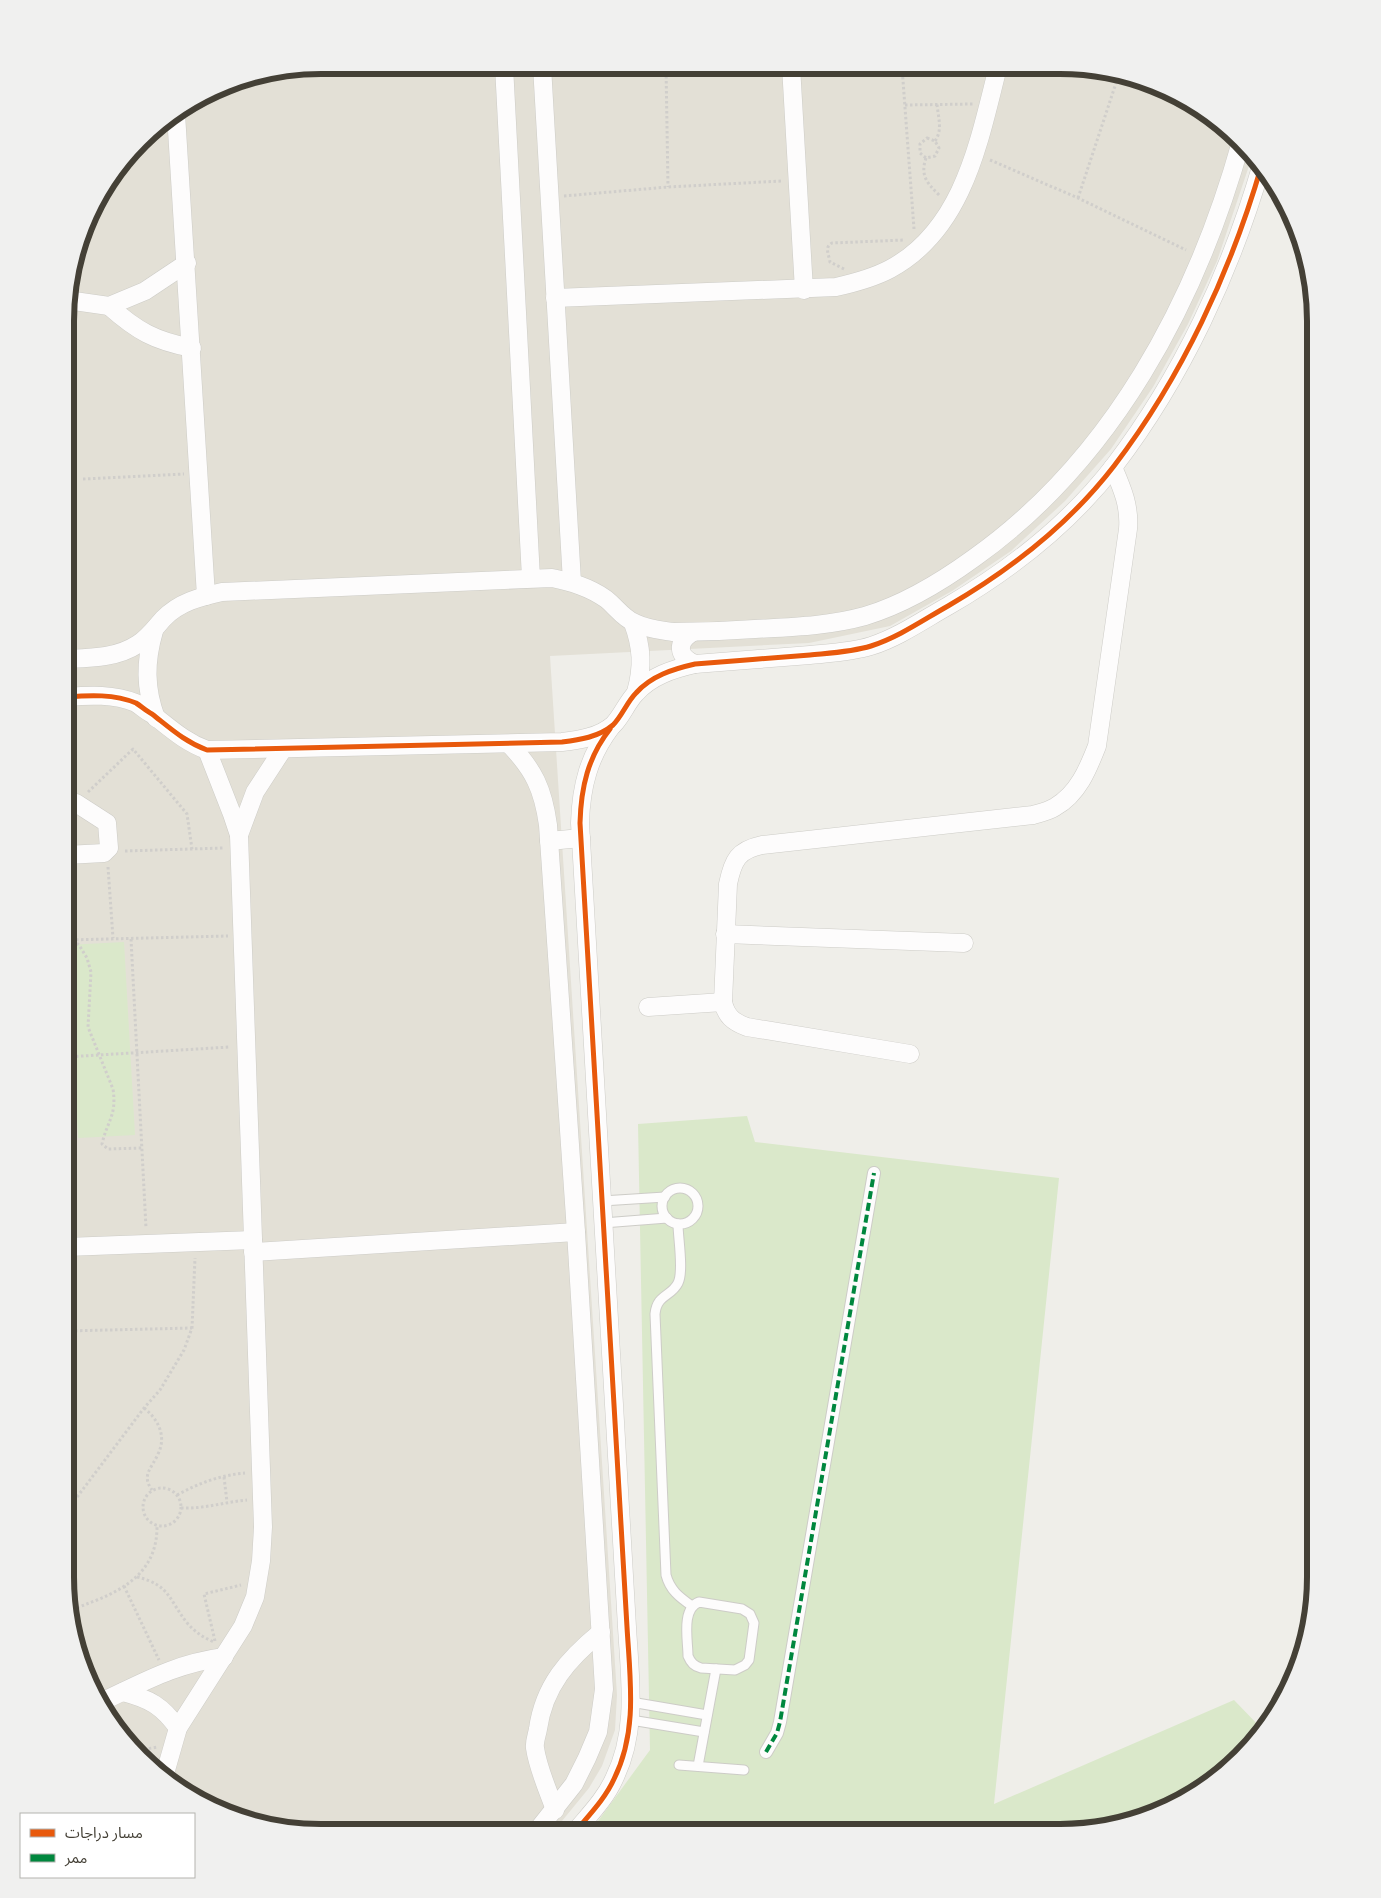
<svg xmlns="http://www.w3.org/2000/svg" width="1381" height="1898" viewBox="0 0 1381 1898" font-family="'IBM Plex Sans','Noto Sans Arabic',sans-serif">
<rect width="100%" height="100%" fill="#efeee9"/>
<polygon fill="#e3e0d6" points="320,65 1094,67 1158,84 1216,118 1253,154 1217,261 1188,324 1153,387 1111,449 1065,501 1011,551 952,591 890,626 809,643 550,656 617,1695 615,1730 602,1766 589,1788 553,1832 287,1831 238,1819 178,1790 128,1746 91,1690 70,1628 65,1578 67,287 99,193 152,128 238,79"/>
<g fill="#dae8ca">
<polygon points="124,942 135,1135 78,1138 67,945"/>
<polygon points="747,1116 755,1142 1059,1178 994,1804 1234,1700 1263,1730 1229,1770 1173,1807 1111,1828 1061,1833 590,1832 650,1750 638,1124"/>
</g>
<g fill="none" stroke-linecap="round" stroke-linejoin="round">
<g stroke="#cdccc7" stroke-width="11">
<g id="service">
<circle cx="680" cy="1206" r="18"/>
<polyline points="602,1201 665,1197"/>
<polyline points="603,1223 667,1218"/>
<path d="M678,1224C678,1238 684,1271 678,1283C671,1297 657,1294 655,1314L666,1575C670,1590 679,1597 692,1606"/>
<path d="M699,1602L742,1609L750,1614L754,1623L749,1660L745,1665L735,1670L701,1668C694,1666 691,1663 688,1656C688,1640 681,1609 699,1602Z"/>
<polyline points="631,1702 707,1715"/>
<polyline points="631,1720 704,1732"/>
<polyline points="679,1765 744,1770"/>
<polyline points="698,1766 716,1669"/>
</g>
</g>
<g stroke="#cdccc7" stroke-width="14">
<polyline id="pedestrian" points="766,1752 777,1733 780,1722 874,1173"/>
</g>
<g stroke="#cdccc7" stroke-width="19">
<g id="minor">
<polyline points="504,66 531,578"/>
<polyline points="542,66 572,582"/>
<polyline points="791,66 804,290"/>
<polyline points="176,114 206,596"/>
<path d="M555,298L836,287C854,283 873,278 890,269C964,229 979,141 998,67"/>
<polyline points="67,300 109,306 145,291 187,263"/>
<path d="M109,306C137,331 155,341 192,348"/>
<path d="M633,623C642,647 643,667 636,692"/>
<path d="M154,631C145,662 145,688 156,718"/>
<path d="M693,632C676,642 677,656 695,664"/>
<path d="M67,659C91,658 117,658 138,644C148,638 155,628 163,619C179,602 200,597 222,592L552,578C571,582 589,587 606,599C615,606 624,619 635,623C647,629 660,630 673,632C700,632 728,631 755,629C792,627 829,626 865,616C905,604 941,582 974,558C1112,460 1196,303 1241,142"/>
<path d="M67,697C90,695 114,694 136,703C141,706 146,711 152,714C170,728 185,742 207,750L562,742C579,740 599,737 613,725C622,716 627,702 636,693C651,676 673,669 695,664C733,661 772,658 810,655C830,653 852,652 871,646C899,637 923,620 948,606C1010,570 1070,523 1114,466C1182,377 1231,271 1262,164"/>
<path d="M509,744C534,770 543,789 548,825L576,1232L604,1689L598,1732L587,1758L574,1784L536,1832"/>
<polyline points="239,835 255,792 283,749"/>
<polyline points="549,841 581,838"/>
<polyline points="66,855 104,853 109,848 107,823 76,803 66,802"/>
<polyline points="725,934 964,943"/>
<polyline points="648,1007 723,1002"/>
<path d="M910,1054L747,1027C733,1022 726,1016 723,1002L728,884C733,860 738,850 762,845L1033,815C1040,813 1049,811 1055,807C1078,794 1088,769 1097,746L1128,529C1130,506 1122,488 1113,467"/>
<polyline points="66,1247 253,1240"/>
<polyline points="253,1252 576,1232"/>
<path d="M123,1692C150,1699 162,1706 178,1728"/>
<path d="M99,1703C144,1682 174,1664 224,1657"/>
<polyline points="164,1777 178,1728 243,1626 255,1597 261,1561 263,1527 239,835 232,814 207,750"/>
<path d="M555,1810C548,1790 538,1769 535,1748C534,1742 537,1735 538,1729C544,1686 568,1659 601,1632"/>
<path d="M575,1832C589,1815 605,1799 614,1779C638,1731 630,1679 627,1627L580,823C581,786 589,756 611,727"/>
</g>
</g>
<g stroke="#d0cecb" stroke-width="3" stroke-dasharray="2.5 2.5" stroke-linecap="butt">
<polyline points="666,66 668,187"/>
<polyline points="902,67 914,229"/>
<polyline points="905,105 973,104"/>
<polygon points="927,138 935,141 939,148 935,156 926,158 920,153 920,144"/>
<path d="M935,141C943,130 938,117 937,104"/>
<path d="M926,158C920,176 927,183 940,196"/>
<polyline points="990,160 1078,198 1186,250"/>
<polyline points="564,196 668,187 782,181"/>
<polyline points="1078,198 1119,74"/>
<path d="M844,269L830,262C829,255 824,247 832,243L904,240"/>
<polyline points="83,479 184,474"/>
<polyline points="88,792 133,749 187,814 192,849"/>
<polyline points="125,851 223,848"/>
<polyline points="108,867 113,938"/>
<polyline points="131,939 146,1228"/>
<polyline points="66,940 228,936"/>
<path d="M73,940L79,945L87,958L91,972L88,1027L113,1089C117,1116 107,1121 102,1144L108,1149L142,1148"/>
<polyline points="66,1057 230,1047"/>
<polyline points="65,1331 192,1328"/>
<path d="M144,1408C158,1419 167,1436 158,1454C152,1468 141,1475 152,1490"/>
<polyline points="224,1477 227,1502"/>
<circle cx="162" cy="1507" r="19"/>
<path d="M177,1495C199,1483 221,1475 245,1473"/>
<path d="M181,1508C204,1509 225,1502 247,1500"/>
<polyline points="65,1513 144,1408 160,1390 184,1350 192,1328 195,1258"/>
<path d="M137,1577C171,1585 169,1601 188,1624C195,1632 204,1638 214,1642"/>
<polyline points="124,1586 159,1660"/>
<path d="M68,1612C78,1607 87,1604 97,1600C132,1586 157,1566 157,1527"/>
<polyline points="215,1641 204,1594 241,1585"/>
<polyline points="116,1711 119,1726 117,1730"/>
<polyline points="134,1751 158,1747"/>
</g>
<use href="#service" stroke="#fdfcfc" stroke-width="9"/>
<use href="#pedestrian" stroke="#fdfcfc" stroke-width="12"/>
<use href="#minor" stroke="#fdfcfc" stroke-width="18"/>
<polyline stroke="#00873e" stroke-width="4" stroke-dasharray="8 4" stroke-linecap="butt" points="766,1752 777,1733 780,1722 874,1173"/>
<g stroke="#fff" stroke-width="8">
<g id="cycleway">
<path d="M67,697C90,695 114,694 136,703C141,706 146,711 152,714C170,728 185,742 207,750L562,742C579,740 599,737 613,725C622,716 627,702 636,693C651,676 673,669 695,664C733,661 772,658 810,655C830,653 852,652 871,646C899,637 923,620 948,606C1010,570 1070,523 1114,466C1182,377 1231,271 1262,164"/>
<path d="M575,1832C589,1815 605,1799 614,1779C638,1731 630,1679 627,1627L580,823C581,787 588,757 610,729"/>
</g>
</g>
<use href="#cycleway" stroke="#e8590c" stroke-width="5"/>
</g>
<path d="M0 0H1381V1898H0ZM321 74H1060A247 247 0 0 1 1307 321V1577A247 247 0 0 1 1060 1824H321A247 247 0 0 1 74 1577V321A247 247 0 0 1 321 74Z" fill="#f0f0ef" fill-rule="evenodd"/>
<path fill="none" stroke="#444036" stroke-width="6" d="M321 74H1060A247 247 0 0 1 1307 321V1577A247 247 0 0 1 1060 1824H321A247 247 0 0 1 74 1577V321A247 247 0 0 1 321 74Z"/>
<rect x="20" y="1813" width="175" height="65" fill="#ffffff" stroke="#b4b3af"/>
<rect x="30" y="1829" width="25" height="8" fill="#e8590c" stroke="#b4b3af"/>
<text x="65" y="1838" font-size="15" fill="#444036">مسار دراجات</text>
<rect x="30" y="1854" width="25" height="8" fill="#00873e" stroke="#b4b3af"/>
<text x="65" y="1863" font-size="15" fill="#444036">ممر</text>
</svg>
